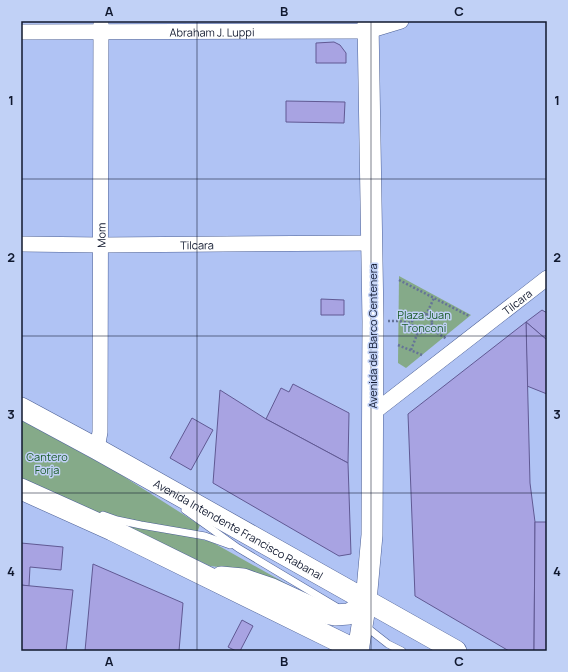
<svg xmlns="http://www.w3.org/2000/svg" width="568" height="672" viewBox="0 0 568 672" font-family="Manrope,sans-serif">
<rect width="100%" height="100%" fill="#b0c3f4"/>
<g fill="#85aa89">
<polygon points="399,276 471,315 406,368 398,363"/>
<polygon points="21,420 115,471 200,525 195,538 212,542 319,602 252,571 210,566 84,506 21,478"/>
</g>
<g fill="#a8a3e2" stroke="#605993">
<polygon points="334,42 340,45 346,53 346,63 316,63 316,43"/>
<polygon points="286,101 345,102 344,123 286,122"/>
<polygon points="321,299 344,300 344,315 321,315"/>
<polygon points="542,310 547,313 547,340 526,322"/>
<polygon points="526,322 547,340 547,394 527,386"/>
<polygon points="526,322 530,483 535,522 534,651 509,651 415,596 408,414"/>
<polygon points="293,384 349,413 348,463 266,419 281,388 289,392"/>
<polygon points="220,390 266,419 348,463 351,554 339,556 213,483"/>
<polygon points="192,418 213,430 191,470 170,458"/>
<polygon points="535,522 547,522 547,651 534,651"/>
<polygon points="21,543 63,547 61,570 30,567 29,586 21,585"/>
<polygon points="93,564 183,603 179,651 85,651"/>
<polygon points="21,585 73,590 66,651 21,651"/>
<polygon points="242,620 253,626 240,651 236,651 228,647"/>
</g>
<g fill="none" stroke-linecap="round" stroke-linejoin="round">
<g stroke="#4b5f95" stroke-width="8">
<g id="lane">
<polyline points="185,510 238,548 340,609"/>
<polyline points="103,515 117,520 141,525 205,536 230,545"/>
<polyline points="365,626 388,644 402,651"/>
</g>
</g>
<g stroke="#4b5f95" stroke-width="16">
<g id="street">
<path id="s1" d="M21,32L368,31L401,21"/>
<path id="s2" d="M21,244L101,245L372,243"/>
<path id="s3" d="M373,413L547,278"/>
<path id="s4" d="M97,449L100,432L101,21"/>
</g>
</g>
<g stroke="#4b5f95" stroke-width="22">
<g id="secondary">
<path id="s5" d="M21,408L97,449L456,651"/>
<polyline points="21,489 112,530 358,651"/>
<polyline points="221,577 243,579 272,589 324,613 335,615 349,614 360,607 366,601"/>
<polyline points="358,651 366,601 372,535 373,321 368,21"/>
</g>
</g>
<g stroke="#657398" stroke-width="2.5" stroke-dasharray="2 2" stroke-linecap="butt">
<polyline points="399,280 469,316"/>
<circle cx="422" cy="323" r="10"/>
<polyline points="426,315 434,298"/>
<polyline points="388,321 398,321 412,323"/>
<polyline points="430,329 444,337 446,339"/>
<polyline points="398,345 422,355"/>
<polyline points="411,350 418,332"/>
</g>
<use href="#lane" stroke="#fff" stroke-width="7"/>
<use href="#street" stroke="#fff" stroke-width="15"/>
<use href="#secondary" stroke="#fff" stroke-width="21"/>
</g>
<path fill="none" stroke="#10182e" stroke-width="1" stroke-opacity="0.55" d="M197,21V651M371,21V651M21,179H547M21,336H547M21,493H547"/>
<g text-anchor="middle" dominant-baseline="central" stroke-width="3" stroke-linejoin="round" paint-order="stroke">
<g font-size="11" fill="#10182e" stroke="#c1d1f6">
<text stroke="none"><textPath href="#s1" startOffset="191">Abraham J. Luppi</textPath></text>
<text stroke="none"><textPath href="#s4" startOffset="214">Mom</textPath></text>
<text stroke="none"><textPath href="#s2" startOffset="176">Tilcara</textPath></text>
<text stroke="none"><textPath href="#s3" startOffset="182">Tilcara</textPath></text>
<text transform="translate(372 336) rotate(-90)">Avenida del Barco Centenera</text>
<text stroke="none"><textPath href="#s5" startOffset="249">Avenida Intendente Francisco Rabanal</textPath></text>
</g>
<g font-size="11" fill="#1c5c2a" stroke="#c1d1f6">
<text x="424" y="314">Plaza Juan<tspan x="424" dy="13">Tronconi</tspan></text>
<text x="47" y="456">Cantero<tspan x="47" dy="13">Forja</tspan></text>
</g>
</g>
<rect width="568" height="672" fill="none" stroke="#c1d1f6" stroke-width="44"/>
<rect x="22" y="22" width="524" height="628" fill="none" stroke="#10182e" stroke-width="1.5"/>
<g font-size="13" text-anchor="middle" font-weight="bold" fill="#10182e">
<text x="109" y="16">A</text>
<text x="284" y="16">B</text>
<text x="459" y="16">C</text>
<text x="11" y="105">1</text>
<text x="557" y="105">1</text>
<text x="11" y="262">2</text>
<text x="557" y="262">2</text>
<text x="11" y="419">3</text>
<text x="557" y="419">3</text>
<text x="11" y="576">4</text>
<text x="557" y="576">4</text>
<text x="109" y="666">A</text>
<text x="284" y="666">B</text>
<text x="459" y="666">C</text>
</g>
</svg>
